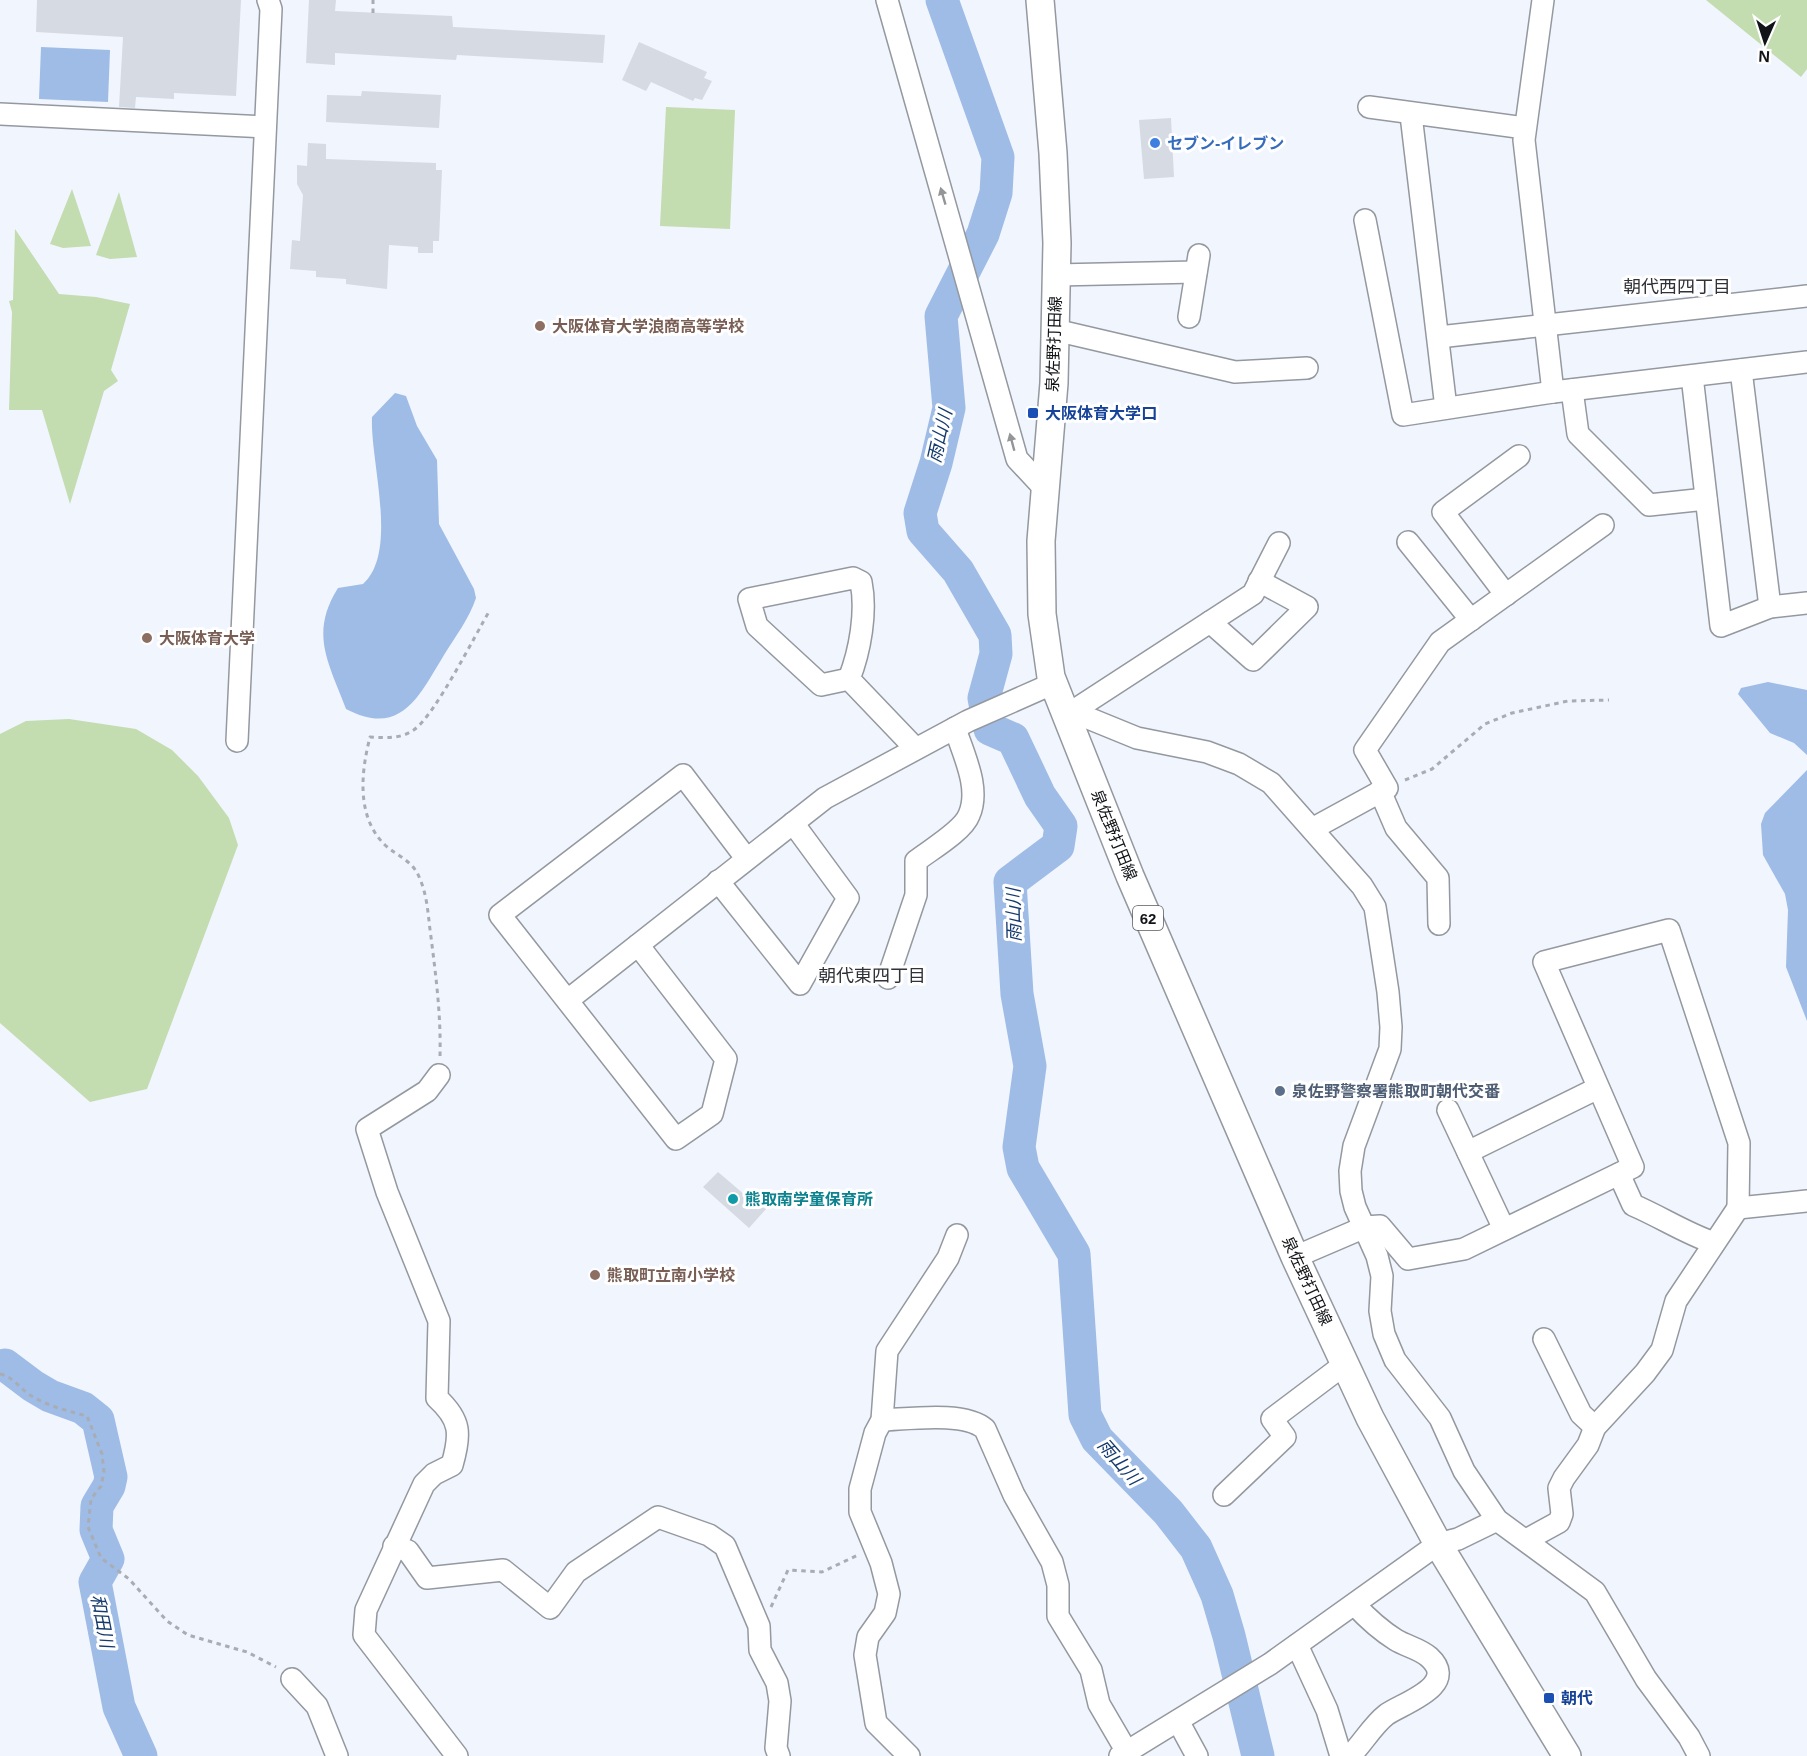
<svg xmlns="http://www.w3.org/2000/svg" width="1807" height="1756" viewBox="0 0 1807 1756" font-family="Helvetica,'Noto Sans JP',sans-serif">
<rect width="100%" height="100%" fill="#f1f5fe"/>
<g fill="#c3dcb0">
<polygon points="1706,0 1807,0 1807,69 1801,77"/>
<polygon points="666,107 735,110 730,229 660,226"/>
<polygon points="72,189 91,246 63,248 50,244"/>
<polygon points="119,192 137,257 110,259 96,255"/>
<polygon points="15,229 59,294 96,297 130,304 111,370 118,381 104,391 70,504 42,410 9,410 12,312 9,301 13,300"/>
<polygon points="69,719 136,729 172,750 198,776 229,818 238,845 147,1089 90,1102 0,1023 0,734 26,721"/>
</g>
<g fill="#9ebce6">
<polygon points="41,47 110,50 108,102 39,99"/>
<path d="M395,393L406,396L417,426L437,460L439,524L474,589L476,598C469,619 455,637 444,655C419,696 401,738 346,709C329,663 309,634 338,588L363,584C399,552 370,461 372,417Z"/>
<polygon points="1768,682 1807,690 1807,755 1794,743 1770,733 1738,694 1741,688"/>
<polygon points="1807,770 1807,1021 1786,967 1788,910 1785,894 1763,855 1761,824 1765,813"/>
</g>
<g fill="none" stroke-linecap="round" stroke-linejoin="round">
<g stroke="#9ebce6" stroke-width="33">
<polyline points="942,0 998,157 996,193 983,234 941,316 949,408 936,463 920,513 923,531 958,571 995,635 996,654 984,698 990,729 1013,739 1040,796 1061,826 1058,846 1010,882 1017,994 1030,1066 1019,1147 1023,1168 1074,1254 1085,1415 1097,1439 1168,1512 1196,1548 1217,1595 1229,1636 1258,1756"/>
<polyline points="5,1365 33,1386 50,1396 83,1408 98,1420 111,1477 109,1486 97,1506 96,1530 108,1559 95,1582 119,1707 141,1756"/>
</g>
</g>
<g fill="#d6dae2">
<polygon points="37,0 241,0 236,96 174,93 174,99 136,97 135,108 119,107 123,37 36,32"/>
<polygon points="309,0 336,0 335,11 452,16 453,27 605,35 603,63 457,55 456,60 335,53 335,65 306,63"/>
<polygon points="639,42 707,72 704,78 712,81 702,100 695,98 693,101 651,82 646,91 622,80"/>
<polygon points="362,91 441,95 439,128 326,122 327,95 361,96"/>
<polygon points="1171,118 1174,177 1144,179 1139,120"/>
<polygon points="308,143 326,144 326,159 436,163 436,170 442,170 439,241 433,241 433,253 418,253 418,247 389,245 387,289 346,284 346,279 316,277 316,271 290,269 292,240 300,241 303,195 297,184 297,165 307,166"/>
<polygon points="718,1172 752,1201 756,1198 767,1208 749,1228 703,1187"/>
</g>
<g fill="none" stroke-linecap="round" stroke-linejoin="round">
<g stroke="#94989f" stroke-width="24">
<g id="minor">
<polyline points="887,0 1017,459 1045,489"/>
<polyline points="1543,0 1524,140 1553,392"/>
<polyline points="1369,107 1525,128"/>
<polyline points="0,114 264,127"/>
<polyline points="1411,115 1446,408"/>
<polyline points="1365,220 1403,415 1553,392 1807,362"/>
<polyline points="1056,275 1196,272"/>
<polyline points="1189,317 1199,255"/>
<polyline points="1055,330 1235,372 1307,368"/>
<polyline points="1439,337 1807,296"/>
<polyline points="1741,370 1770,607"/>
<polyline points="1692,376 1721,626 1770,607 1807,603"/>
<polyline points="1572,390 1578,434 1649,505 1706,499"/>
<polyline points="1408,542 1471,620"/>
<polyline points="1506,595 1443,512 1519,456"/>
<polyline points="1210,622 1253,660 1307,607 1259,581"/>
<path d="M849,679L821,685L757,626L749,599L853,578L861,582C867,612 860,651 849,679L915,748"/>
<polyline points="1064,712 1088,718 1137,738 1207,752 1239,764 1271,783 1362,886 1375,907 1388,992 1391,1027 1390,1049 1354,1146 1350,1171 1351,1191 1355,1207 1377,1256 1382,1276 1380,1311 1384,1334 1395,1360 1440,1418 1464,1471 1497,1520 1595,1592 1646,1679 1689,1737 1699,1756"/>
<polyline points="1070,713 1253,594 1279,543"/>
<polyline points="237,741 271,9 268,0"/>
<polyline points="1380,791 1396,828 1438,878 1439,924"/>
<polyline points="1312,829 1387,788 1365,750 1440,642 1603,525"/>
<polyline points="718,881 800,984 848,898 793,823"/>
<polyline points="638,945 726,1059 712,1114 676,1139 500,915 683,775 746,858"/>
<path d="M888,978L916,895V861C930,850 963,831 969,815C981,788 963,754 955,728"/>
<polyline points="568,1000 825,798 968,721 1054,683"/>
<path d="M439,1075L427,1091L367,1129L387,1192L439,1321L437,1398C461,1420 461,1434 452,1465L434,1474L424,1484L366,1610L364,1635L457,1756"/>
<polyline points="1448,1110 1504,1229"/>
<polyline points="1468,1152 1598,1088"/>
<path d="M1619,1174L1633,1205C1661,1217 1685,1233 1714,1243"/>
<polyline points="1295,1257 1365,1227 1380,1226 1408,1259 1464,1249 1633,1167 1544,962 1669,930 1739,1143 1738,1208"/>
<polyline points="1544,1339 1581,1414 1595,1427"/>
<path d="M882,1420C909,1419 965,1411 985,1429L1014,1495L1052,1562L1058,1585V1616L1091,1670L1099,1704L1127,1752"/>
<polyline points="1224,1495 1285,1437 1272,1419 1345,1364"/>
<polyline points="1526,1540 1559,1522 1562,1514 1559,1488 1564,1478 1588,1445 1595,1427 1645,1373 1662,1350 1676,1301 1738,1208 1807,1201"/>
<polyline points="394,1546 408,1551 427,1578 503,1570 550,1608 576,1572 658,1517 709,1535 725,1546 759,1626 760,1650 777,1683 780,1701 776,1748 779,1756"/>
<polyline points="1297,1645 1327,1710 1341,1756"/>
<polyline points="292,1679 317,1706 337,1756"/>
<polyline points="1178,1721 1197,1756"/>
<polyline points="909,1756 876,1723 865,1655 868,1637 885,1613 889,1594 881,1563 860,1512 860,1489 875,1433 882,1420 887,1351 948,1258 957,1235"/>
<polyline points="1120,1756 1270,1664 1438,1544 1458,1539 1497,1520"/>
<path d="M1350,1756C1362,1744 1373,1725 1386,1715C1400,1704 1461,1686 1429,1657C1420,1649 1406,1646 1396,1640C1380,1630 1367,1618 1355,1605"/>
</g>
</g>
<g stroke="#94989f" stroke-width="30">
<polyline id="major" points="1040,0 1053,153 1057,243 1054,383 1041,541 1042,614 1051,677 1130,876 1295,1257 1370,1418 1438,1544 1567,1756"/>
</g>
<g stroke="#a9acb3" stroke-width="3" stroke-dasharray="4.5 4.5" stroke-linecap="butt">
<polyline points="373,13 373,0"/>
<polyline points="1405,780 1432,769 1485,724 1512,713 1568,701 1609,700"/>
<path d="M440,1056C441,1015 436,977 431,937C428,917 428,898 420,879C413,860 398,857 385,845C356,817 361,772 370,737C386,738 402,739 415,729C436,713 474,637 490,610"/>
<path d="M0,1374C14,1377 19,1388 30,1395C47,1406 68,1411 87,1416L102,1454L104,1472L101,1486L91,1499L88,1527L101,1558L129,1579L167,1621L188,1635L247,1652L276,1667"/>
<polyline points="771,1607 788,1570 822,1572 858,1555"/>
</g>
<use href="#minor" stroke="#fff" stroke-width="21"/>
<use href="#major" stroke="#fff" stroke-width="27"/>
</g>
<defs><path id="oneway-solid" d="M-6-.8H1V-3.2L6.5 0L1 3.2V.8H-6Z" transform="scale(1.5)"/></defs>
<g fill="#949596">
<use href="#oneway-solid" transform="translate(943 196) rotate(-106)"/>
<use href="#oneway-solid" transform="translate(1012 442) rotate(-105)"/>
</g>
<circle fill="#3f7fe0" stroke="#fff" stroke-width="2" cx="1155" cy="143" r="6"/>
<g fill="#8d6e63" stroke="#fff" stroke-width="2">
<circle cx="540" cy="326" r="6"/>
<circle cx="147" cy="638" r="6"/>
<circle cx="595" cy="1275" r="6"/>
</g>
<g fill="#1a4fb4" stroke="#fff" stroke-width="2">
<rect x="1027" y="407" width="12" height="12" rx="3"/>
<rect x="1543" y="1692" width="12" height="12" rx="3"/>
</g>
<circle fill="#5c6f8a" stroke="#fff" stroke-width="2" cx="1280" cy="1091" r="6"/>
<circle fill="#0f9aa8" stroke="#fff" stroke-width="2" cx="733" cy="1199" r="6"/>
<g text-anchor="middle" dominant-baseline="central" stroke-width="6" stroke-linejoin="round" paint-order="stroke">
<rect fill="#fff" stroke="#585a5c" stroke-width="1.5" x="1133" y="906" width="30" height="24" rx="4.5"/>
<g font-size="15" font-weight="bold" fill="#111316">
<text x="1148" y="918">62</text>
</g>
<g font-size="16" font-weight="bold" fill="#366cbe" stroke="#fff" text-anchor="start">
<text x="1167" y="143">セブン-イレブン</text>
</g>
<g font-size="16" font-weight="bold" fill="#785e54" stroke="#fff" text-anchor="start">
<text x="552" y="326">大阪体育大学浪商高等学校</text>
<text x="159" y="638">大阪体育大学</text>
<text x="607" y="1275">熊取町立南小学校</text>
</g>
<g font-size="16" fill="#111316" stroke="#fff">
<text transform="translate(1054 344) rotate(-88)">泉佐野打田線</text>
<text transform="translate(1114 835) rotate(68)">泉佐野打田線</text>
<text transform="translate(1307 1281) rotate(65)">泉佐野打田線</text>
</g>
<g font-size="16" font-weight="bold" fill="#164399" stroke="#fff" text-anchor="start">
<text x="1045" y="413">大阪体育大学口</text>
<text x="1561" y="1698">朝代</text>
</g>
<g font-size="16" font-weight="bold" fill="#4e5e75" stroke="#fff" text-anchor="start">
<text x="1292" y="1091">泉佐野警察署熊取町朝代交番</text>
</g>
<g font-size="16" font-weight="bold" fill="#0d838f" stroke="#fff" text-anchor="start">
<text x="745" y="1199">熊取南学童保育所</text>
</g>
<g font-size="18" fill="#2f3238" stroke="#fff">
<text x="1677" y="287">朝代西四丁目</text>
<text x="872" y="976">朝代東四丁目</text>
</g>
<g font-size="18" font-style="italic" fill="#153a6d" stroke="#fff">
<text transform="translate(940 436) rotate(-77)">雨山川</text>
<text transform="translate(1014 915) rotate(-91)">雨山川</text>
<text transform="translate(1119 1462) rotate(49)">雨山川</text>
<text transform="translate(102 1621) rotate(79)">和田川</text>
</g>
</g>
<g transform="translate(1765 42) rotate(183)" stroke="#ffffff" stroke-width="4.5" paint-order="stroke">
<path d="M0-4.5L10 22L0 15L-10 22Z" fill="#111316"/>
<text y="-9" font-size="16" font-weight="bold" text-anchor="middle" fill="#111316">N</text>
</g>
</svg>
